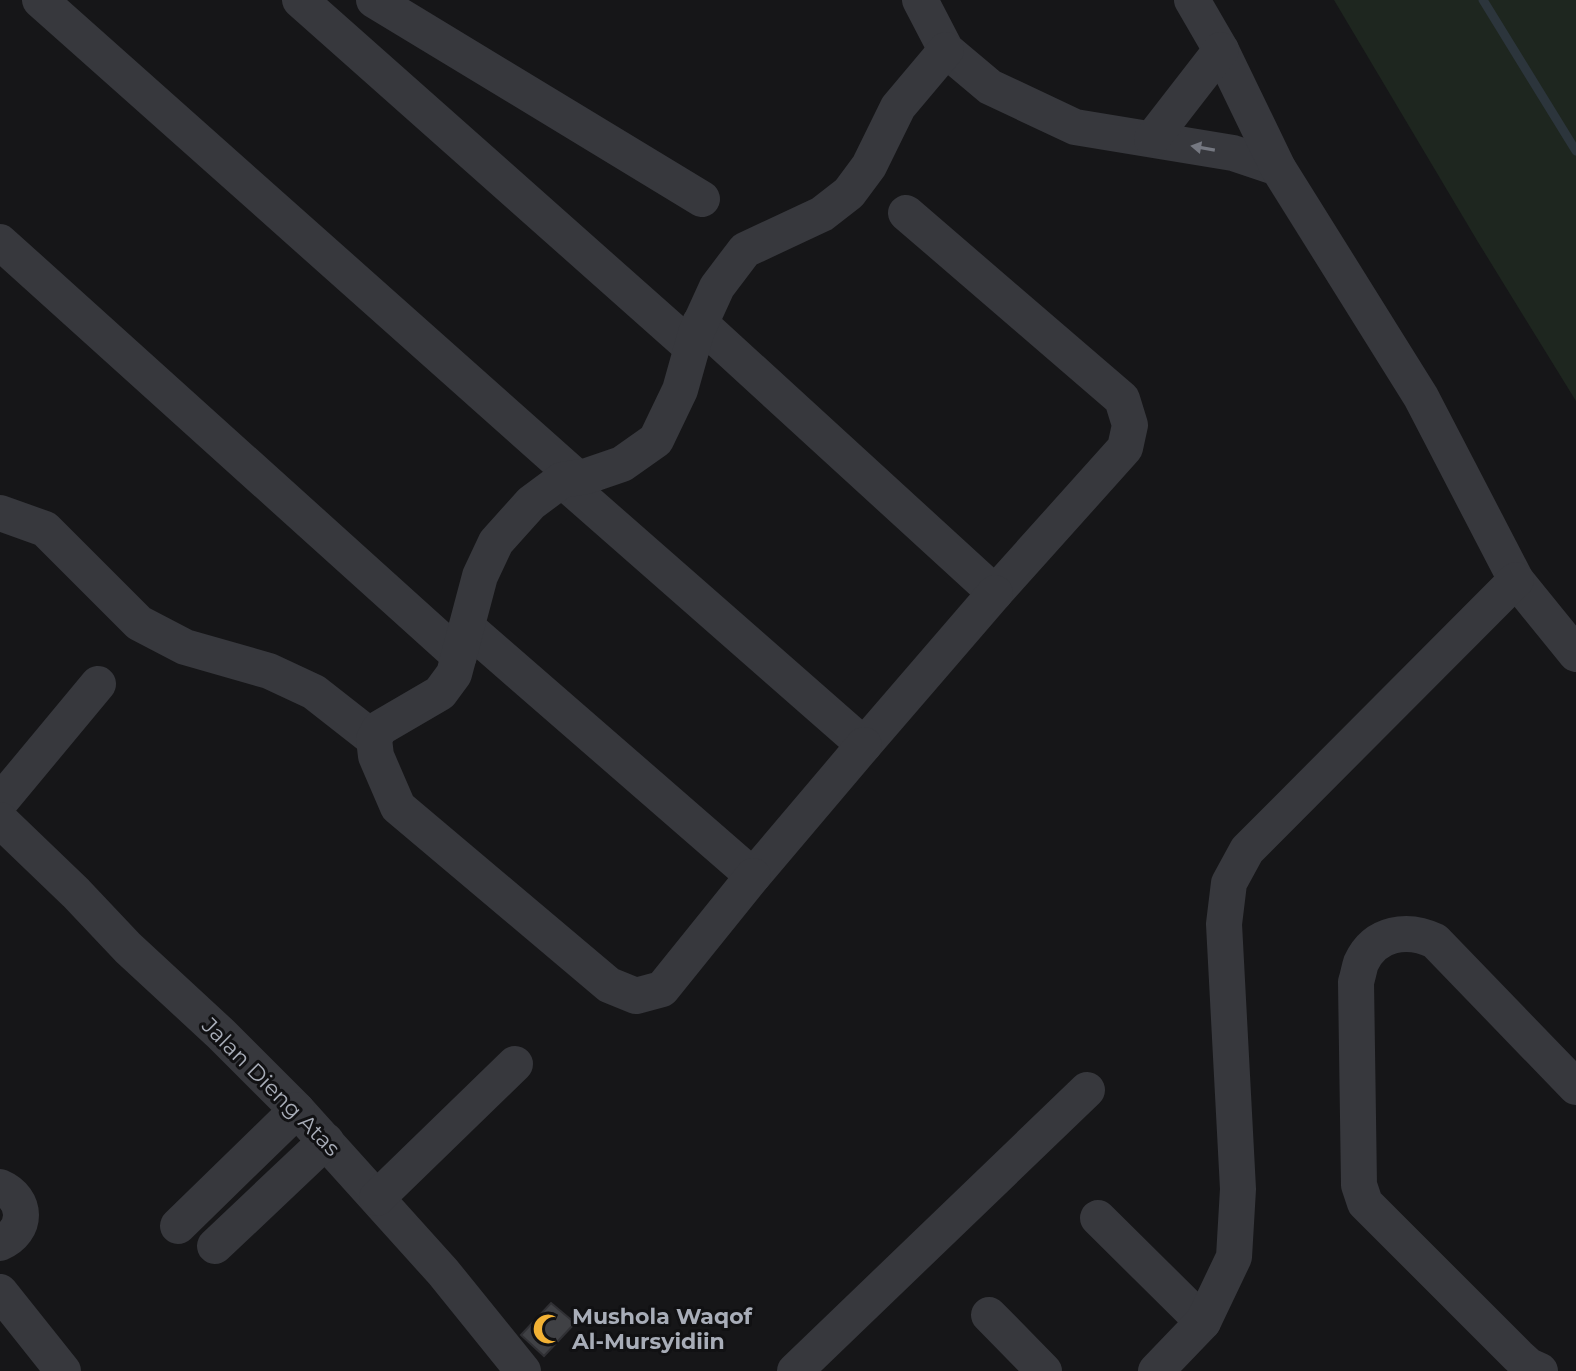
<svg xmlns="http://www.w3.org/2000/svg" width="1576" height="1371" viewBox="0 0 1576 1371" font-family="Montserrat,sans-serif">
<rect width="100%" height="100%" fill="#161618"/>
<polygon fill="#1e261f" points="1334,0 1576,0 1576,401 1478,242"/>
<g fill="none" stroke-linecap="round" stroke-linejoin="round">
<polyline stroke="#2c353c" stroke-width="9" points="1483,0 1576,151"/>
</g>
<polygon fill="#404145" stroke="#303034" stroke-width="2" points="551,1303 575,1323 544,1356 521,1335"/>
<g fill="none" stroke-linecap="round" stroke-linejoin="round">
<g stroke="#37383d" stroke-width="36">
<polyline points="40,0 577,478"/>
<polyline points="300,0 692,348"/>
<polyline points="374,0 702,199"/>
<polyline points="920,0 946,50 990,87 1075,127 1233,153 1278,168"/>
<polyline points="1192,0 1221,50 1278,168 1421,397 1516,580 1576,654"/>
<polyline points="1152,139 1221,50"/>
<polyline points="0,242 459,656"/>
<polyline points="700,323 995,593 1125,448 1130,425 1122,399 906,213"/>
<polyline points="562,480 864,745 995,593"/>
<polyline points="0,513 45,529 139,623 185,647 269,671 314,692 374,739"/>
<polyline points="468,628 753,876 864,745"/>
<polyline points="0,802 98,684"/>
<polyline points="0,820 76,893 128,948 221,1034 297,1110 443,1272 523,1371"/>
<polyline points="753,876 662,989 636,996 609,985 398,807 376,756 374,739 380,728 440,693 454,674 480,576 496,542 531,503 562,480 587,476 622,464 656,440 680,390 696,333 717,287 745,250 822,214 849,193 869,166 898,107 946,50"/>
<path d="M0,1187C28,1199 28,1231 0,1243"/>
<polyline points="377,1198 515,1064"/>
<polyline points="1098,1218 1203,1322"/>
<polyline points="178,1226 297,1110"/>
<polyline points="215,1246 326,1141"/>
<polyline points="0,1292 63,1371"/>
<polyline points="989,1315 1044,1371"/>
<polyline points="795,1371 1087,1090"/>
<polyline points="1156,1371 1203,1322 1234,1257 1238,1189 1224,924 1229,883 1247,850 1516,580"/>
<path d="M1540,1371L1529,1366L1518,1356L1365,1203L1359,1185L1356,982C1358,976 1359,969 1361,963C1375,932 1408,928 1435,941L1576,1087"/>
</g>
</g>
<defs><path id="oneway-solid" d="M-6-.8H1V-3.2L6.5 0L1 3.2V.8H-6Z" transform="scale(2)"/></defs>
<use fill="#757881" href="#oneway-solid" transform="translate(1203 148) rotate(-170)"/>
<defs>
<g id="mosque-bare" transform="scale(2.4)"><path d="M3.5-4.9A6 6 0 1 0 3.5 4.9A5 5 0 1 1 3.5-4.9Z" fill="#f2b134" stroke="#111113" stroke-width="2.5" paint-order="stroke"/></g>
</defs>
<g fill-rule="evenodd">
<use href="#mosque-bare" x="548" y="1329"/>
</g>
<g text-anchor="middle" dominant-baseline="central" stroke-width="6" stroke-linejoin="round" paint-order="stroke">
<g font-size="22" fill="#a8adb8" stroke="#111113">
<text transform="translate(271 1087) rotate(45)">Jalan Dieng Atas</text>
</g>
<g font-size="22" font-weight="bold" fill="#a8adb8" stroke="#111113" text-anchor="start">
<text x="572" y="1316">Mushola Waqof<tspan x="572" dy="25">Al-Mursyidiin</tspan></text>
</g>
</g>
</svg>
